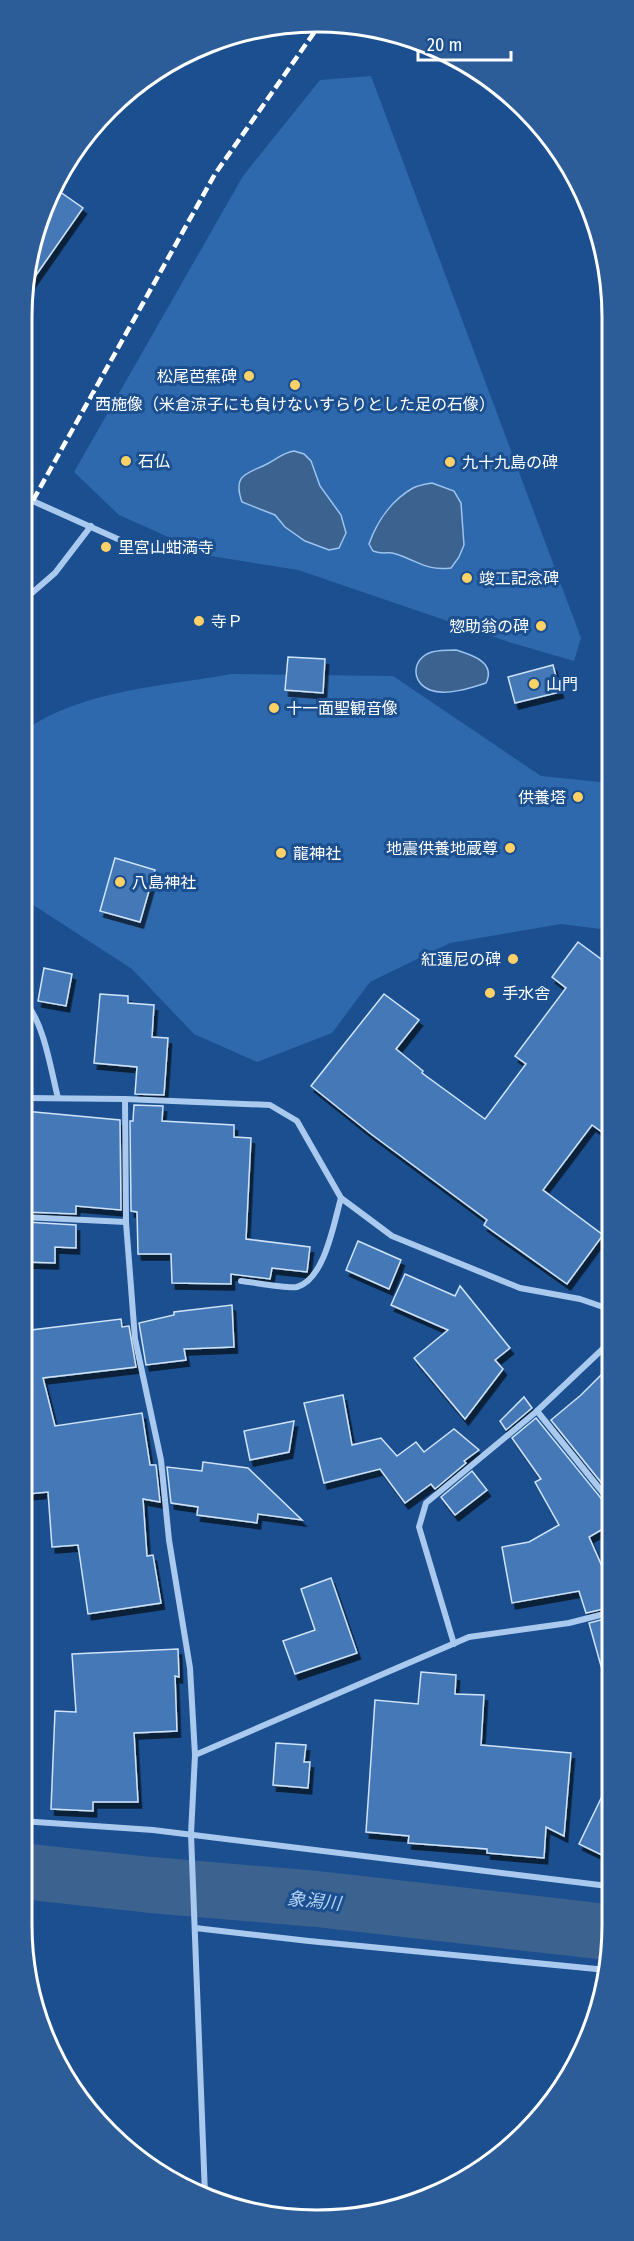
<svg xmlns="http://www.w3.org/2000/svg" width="634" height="2241" viewBox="0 0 634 2241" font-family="'Fira Sans Condensed','Noto Sans JP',sans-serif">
<defs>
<filter id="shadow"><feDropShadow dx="3.5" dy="6" stdDeviation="0" flood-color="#0009"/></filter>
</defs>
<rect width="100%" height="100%" fill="#1b4f8f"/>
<g fill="#2e69ad">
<polygon points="371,76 581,638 574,661 512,643 298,570 211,556 119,515 74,472 243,176 320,80"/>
<path d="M232,674L393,676L541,776L610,783L609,933L608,930L561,924L450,943L370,982L332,1033L257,1062L194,1034L132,969L24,899L25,730C83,690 164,686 232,674Z"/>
</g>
<g fill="#3c6290" stroke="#9cc4f0" stroke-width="1.5">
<path d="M294,451L304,454L311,461L320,486L341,515L346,533L339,548L329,550L305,541L285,527L275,515L242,502C232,474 247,474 267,464C277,459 282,453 294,451Z"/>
<path d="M432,483L454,491L461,503L464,545L459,557L451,568C426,571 418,561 396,554C387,551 384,555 373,551L369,544C377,521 392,500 413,488C419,485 427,484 432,483Z"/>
<path d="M456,650C472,655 496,662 486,683C471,688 446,696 430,690C410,682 412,658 432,652C439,650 448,650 456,650Z"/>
</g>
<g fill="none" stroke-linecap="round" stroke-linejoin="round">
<polyline stroke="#3c6290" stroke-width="56" points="21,1871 151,1885 317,1899 607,1932"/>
</g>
<g fill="#4478b7" stroke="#cfe3fa" stroke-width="1.5" filter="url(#shadow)">
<polygon points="56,189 83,208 27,288 27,260"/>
<polygon points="288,657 325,659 323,693 285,690"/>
<polygon points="553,665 560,692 515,703 508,677"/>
<polygon points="115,858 155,870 140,922 100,911"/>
<polygon points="578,942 609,965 609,1137 592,1125 543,1190 603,1235 567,1284 484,1225 487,1220 371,1134 311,1086 384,994 419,1020 396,1049 423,1071 422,1073 485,1119 526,1064 515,1056 566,988 552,977"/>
<polygon points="44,968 72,974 66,1006 38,1001"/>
<polygon points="100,994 128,996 128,1003 154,1005 152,1037 168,1038 164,1095 135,1094 137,1067 94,1063"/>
<polygon points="134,1105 163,1106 162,1121 234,1125 234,1137 251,1138 246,1239 310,1247 307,1272 272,1268 270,1279 231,1274 231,1284 172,1283 171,1254 138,1254 137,1212 131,1211 130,1121 133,1121"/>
<polygon points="24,1111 120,1120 121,1210 76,1206 76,1214 26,1212 26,1199 23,1199"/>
<polygon points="26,1222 76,1225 76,1248 55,1247 55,1263 25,1262"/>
<polygon points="358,1241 401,1260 389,1289 346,1270"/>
<polygon points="405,1274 455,1296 460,1286 510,1348 495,1360 503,1369 465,1419 414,1358 448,1330 391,1305"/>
<polygon points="232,1305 234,1347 184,1349 186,1360 146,1365 139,1323 174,1315 174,1312"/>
<polygon points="121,1319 122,1327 129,1326 136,1367 43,1378 55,1426 142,1413 150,1465 156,1465 160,1502 143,1499 147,1556 153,1555 161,1603 88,1614 78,1545 52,1547 48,1492 28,1494 23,1448 23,1331"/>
<polygon points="609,1367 608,1461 608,1491 551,1420 581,1395"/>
<polygon points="343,1395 352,1445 381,1438 397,1456 416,1442 424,1452 454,1429 479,1450 464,1461 466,1463 435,1489 431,1484 405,1503 380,1469 324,1483 304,1403"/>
<polygon points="524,1397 532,1408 506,1430 500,1421"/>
<polygon points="536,1418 604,1502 608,1504 608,1526 589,1537 608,1580 608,1608 586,1613 579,1591 512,1603 502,1547 529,1542 559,1525 535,1482 541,1479 512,1438"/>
<polygon points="294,1421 289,1452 250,1460 244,1431"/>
<polygon points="203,1462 248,1468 302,1520 258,1514 257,1523 197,1515 198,1507 171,1503 167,1467 202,1471"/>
<polygon points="472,1471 487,1490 455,1515 441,1497"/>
<polygon points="331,1578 357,1653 295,1674 283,1641 315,1630 301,1589"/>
<polygon points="608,1618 608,1665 601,1666 589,1623"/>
<polygon points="178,1649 179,1677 175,1676 177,1731 134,1733 138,1802 93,1802 93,1811 51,1809 55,1711 76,1712 72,1654"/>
<polygon points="421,1672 456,1675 455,1694 484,1695 481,1745 571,1753 564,1836 546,1827 544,1858 487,1853 487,1849 408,1843 409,1836 366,1832 375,1700 418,1704"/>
<polygon points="276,1743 306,1745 304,1762 310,1762 308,1788 273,1785"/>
<polygon points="608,1784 608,1858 579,1844"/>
</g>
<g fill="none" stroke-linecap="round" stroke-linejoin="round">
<g stroke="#a9c9ee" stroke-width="6">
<polyline points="26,498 120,540"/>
<polyline points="25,599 55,573 91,526"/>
<path d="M24,1001C44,1021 51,1071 58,1098"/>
<polyline points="24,1098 125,1099 270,1105 297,1121 341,1198 392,1236 520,1288 580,1299 609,1309"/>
<polyline points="125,1099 126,1222 135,1339 161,1460 169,1540 190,1668 195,1755"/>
<polyline points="23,1217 126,1222"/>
<path d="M241,1281C252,1282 288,1289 297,1287C325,1279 334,1222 341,1198"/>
<polyline points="537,1411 608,1499"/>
<polyline points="454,1644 419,1527 426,1503 537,1411 609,1343"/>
<polyline points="21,1821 153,1830 608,1886"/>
<polyline points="195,1928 309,1941 607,1970"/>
<polyline points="205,2195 191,1834 195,1755 469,1637 569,1623 608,1613"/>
</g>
<polyline stroke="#fff" stroke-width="4.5" stroke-dasharray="10 4.5" stroke-linecap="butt" points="26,513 215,174 318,27"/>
</g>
<g fill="#ffd166" stroke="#1b4f8f" stroke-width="2">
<circle cx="249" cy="376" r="6"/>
<circle cx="295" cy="385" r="6"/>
<circle cx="126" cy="461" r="6"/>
<circle cx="450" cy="462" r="6"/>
<circle cx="106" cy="547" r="6"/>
<circle cx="467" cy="578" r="6"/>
<circle cx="199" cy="621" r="6"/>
<circle cx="541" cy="626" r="6"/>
<circle cx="534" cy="684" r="6"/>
<circle cx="274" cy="708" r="6"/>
<circle cx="578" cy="797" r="6"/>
<circle cx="510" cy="848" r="6"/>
<circle cx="281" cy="853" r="6"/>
<circle cx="120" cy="882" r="6"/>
<circle cx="513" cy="959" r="6"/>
<circle cx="490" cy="993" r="6"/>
</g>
<g text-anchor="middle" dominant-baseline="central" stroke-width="6" stroke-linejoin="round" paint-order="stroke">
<g font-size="16" fill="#fff" stroke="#1b4f8f" text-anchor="start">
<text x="237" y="376" text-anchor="end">松尾芭蕉碑</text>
<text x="295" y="404" text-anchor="middle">西施像（米倉涼子にも負けないすらりとした足の石像）</text>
<text x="138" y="461">石仏</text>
<text x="462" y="462">九十九島の碑</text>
<text x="118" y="547">里宮山蚶満寺</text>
<text x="479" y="578">竣工記念碑</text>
<text x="211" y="621">寺Ｐ</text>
<text x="529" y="626" text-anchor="end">惣助翁の碑</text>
<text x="546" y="684">山門</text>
<text x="286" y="708">十一面聖観音像</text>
<text x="566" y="797" text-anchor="end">供養塔</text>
<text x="498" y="848" text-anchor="end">地震供養地蔵尊</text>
<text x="293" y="853">龍神社</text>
<text x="132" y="882">八島神社</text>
<text x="501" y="959" text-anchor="end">紅蓮尼の碑</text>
<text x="502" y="993">手水舎</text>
</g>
<g font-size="18" font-style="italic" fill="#b5d3f5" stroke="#1b4f8f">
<text transform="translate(314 1901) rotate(6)">象潟川</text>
</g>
</g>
<path d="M0 0H634V2241H0ZM317 32H317A285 285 0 0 1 602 317V1925A285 285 0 0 1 317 2210H317A285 285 0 0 1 32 1925V317A285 285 0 0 1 317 32Z" fill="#2d5d98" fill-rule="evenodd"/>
<path fill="none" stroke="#fff" stroke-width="3" d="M317 32H317A285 285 0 0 1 602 317V1925A285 285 0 0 1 317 2210H317A285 285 0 0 1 32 1925V317A285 285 0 0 1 317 32Z"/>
<path d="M418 51v9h93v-9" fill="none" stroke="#ffffff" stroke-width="3"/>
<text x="427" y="51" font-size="18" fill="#ffffff" stroke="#1b4f8f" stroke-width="4.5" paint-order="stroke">20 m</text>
</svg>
